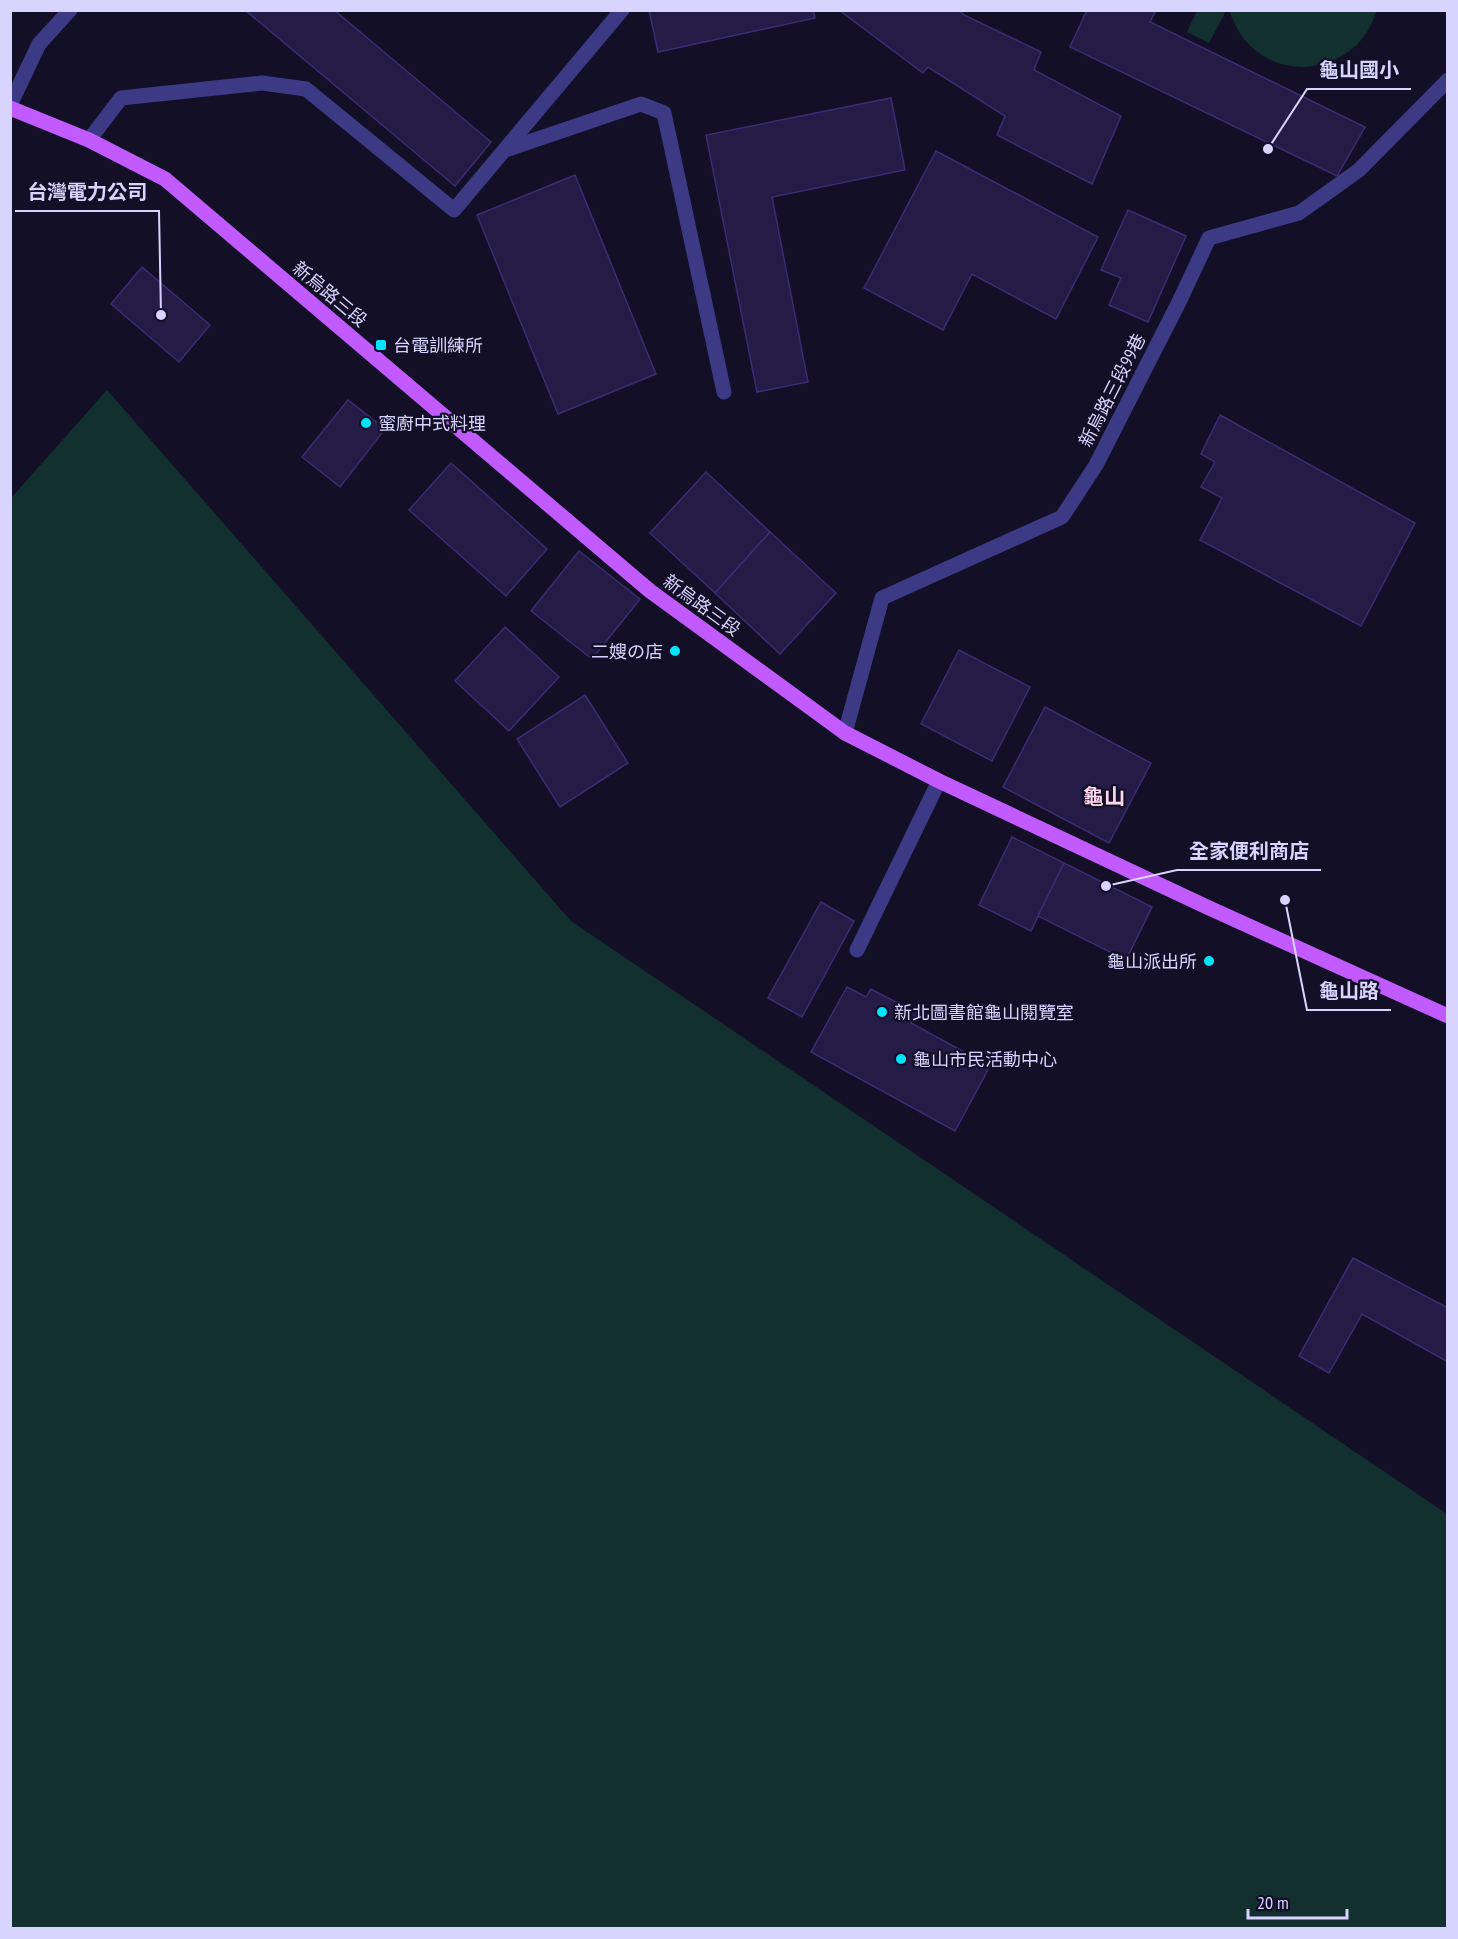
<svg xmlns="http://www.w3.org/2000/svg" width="1458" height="1939" viewBox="0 0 1458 1939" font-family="'PT Sans Narrow','Noto Sans TC','Noto Sans JP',sans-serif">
<rect width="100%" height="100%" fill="#130f26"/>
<g fill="#12302f">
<polygon points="1197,11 1226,11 1209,43 1187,32"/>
<path d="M1229,11H1377C1373,20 1369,31 1362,39C1335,71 1286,77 1254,49C1241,39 1235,25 1229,11Z"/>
<polygon points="107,390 571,921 1447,1514 1447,1928 11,1928 11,498"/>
</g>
<g fill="#241b47" stroke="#3b2d73" stroke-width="1.5">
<polygon points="245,10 334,10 491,142 455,186"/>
<polygon points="649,10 813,10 815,18 658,52"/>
<polygon points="839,10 959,10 964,15 1041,52 1034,70 1121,116 1092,184 997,135 1005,116 928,67 923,73"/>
<polygon points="1087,10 1156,10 1150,22 1365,127 1337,176 1070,47"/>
<polygon points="891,98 905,170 772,197 808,382 757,392 706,135"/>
<polygon points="936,151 1098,237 1056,319 972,274 943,330 864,288"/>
<polygon points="575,175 656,374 558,414 477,215"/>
<polygon points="1128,210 1186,236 1148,322 1109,305 1121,278 1101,270"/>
<polygon points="142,267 210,325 179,362 111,304"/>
<polygon points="348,400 385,429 340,487 302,457"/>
<polygon points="1220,415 1415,523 1361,626 1200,540 1222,498 1201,487 1215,462 1201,454"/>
<polygon points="451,463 547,549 506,596 409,510"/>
<polygon points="706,472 770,532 715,593 650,533"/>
<polygon points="770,532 836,593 780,654 715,593"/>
<polygon points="579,551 640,599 592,659 531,611"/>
<polygon points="505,627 559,677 509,731 455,681"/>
<polygon points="959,650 1030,687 992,761 921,724"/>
<polygon points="585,695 628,763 560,807 517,739"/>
<polygon points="1045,707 1151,763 1109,843 1003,787"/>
<polygon points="1012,837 1064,863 1031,931 979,905"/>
<polygon points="1064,863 1152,907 1126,960 1038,916"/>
<polygon points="821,902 854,921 802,1017 768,998"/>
<polygon points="847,987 866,997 871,989 917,1013 911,1023 990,1066 955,1131 811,1052"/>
<polygon points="1353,1258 1448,1308 1448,1362 1362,1314 1329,1373 1299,1356"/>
</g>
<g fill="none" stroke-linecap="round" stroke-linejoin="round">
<g stroke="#3d3a85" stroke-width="15">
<polyline points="10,105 39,44 70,10"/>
<polyline points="89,140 121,98 262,83 306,89 454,210 622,10"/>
<polyline points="505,150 641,104 664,113 724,392"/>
<polyline points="845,733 882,598 1062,517 1096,465 1179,302 1209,238 1299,213 1359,170 1448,80"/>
<polyline points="857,950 939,781"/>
</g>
<polyline stroke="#c25bff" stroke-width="15" points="10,108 89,140 165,179 650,591 845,733 939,781 1207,907 1448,1016"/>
</g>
<g fill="#00e5ff" stroke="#130f26" stroke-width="2">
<rect x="375" y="339" width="12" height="12" rx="3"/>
<circle cx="366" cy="423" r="6"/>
<circle cx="675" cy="651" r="6"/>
<circle cx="1209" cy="961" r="6"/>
<circle cx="882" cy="1012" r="6"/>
<circle cx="901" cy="1059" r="6"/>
</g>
<g text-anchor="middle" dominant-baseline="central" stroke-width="4.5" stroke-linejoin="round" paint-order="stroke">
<g font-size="18" fill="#d9d4ff" stroke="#130f26">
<text transform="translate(330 294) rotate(40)">新烏路三段</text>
<text transform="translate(1112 390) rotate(-63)">新烏路三段99巷</text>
<text transform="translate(702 605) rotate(36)">新烏路三段</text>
</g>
<g font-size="18" fill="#d9d4ff" stroke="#130f26" text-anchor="start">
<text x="393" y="345">台電訓練所</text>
<text x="378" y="423">蜜廚中式料理</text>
<text x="663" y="651" text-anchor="end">二嫂の店</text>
<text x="1197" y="961" text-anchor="end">龜山派出所</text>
<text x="894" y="1012">新北圖書館龜山閱覽室</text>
<text x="913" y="1059">龜山市民活動中心</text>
</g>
<g font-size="21" font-weight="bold" fill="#ffd6f0" stroke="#130f26">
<text x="1104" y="796">龜山</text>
</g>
</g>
<path fill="none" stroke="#d9d4ff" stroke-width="2" d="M1268 149L1307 89H1411M161 315L159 211H15M1106 886L1177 870H1321M1285 900L1307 1010H1391"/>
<g fill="#d9d4ff" stroke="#130f26" stroke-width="2">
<circle cx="1268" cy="149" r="6"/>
<circle cx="161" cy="315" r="6"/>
<circle cx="1106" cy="886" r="6"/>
<circle cx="1285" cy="900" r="6"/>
</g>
<g font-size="20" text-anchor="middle" font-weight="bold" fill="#d9d4ff" stroke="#130f26" stroke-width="4.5" stroke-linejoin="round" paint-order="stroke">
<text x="1359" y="77">龜山國小</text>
<text x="87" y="199">台灣電力公司</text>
<text x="1249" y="858">全家便利商店</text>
<text x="1349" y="998">龜山路</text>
</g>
<rect width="1458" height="1939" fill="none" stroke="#d9d4ff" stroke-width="24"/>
<path d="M1248 1909v9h99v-9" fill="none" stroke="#d9d4ff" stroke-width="3"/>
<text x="1257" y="1909" font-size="18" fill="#d9d4ff" stroke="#130f26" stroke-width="4.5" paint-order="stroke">20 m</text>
</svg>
